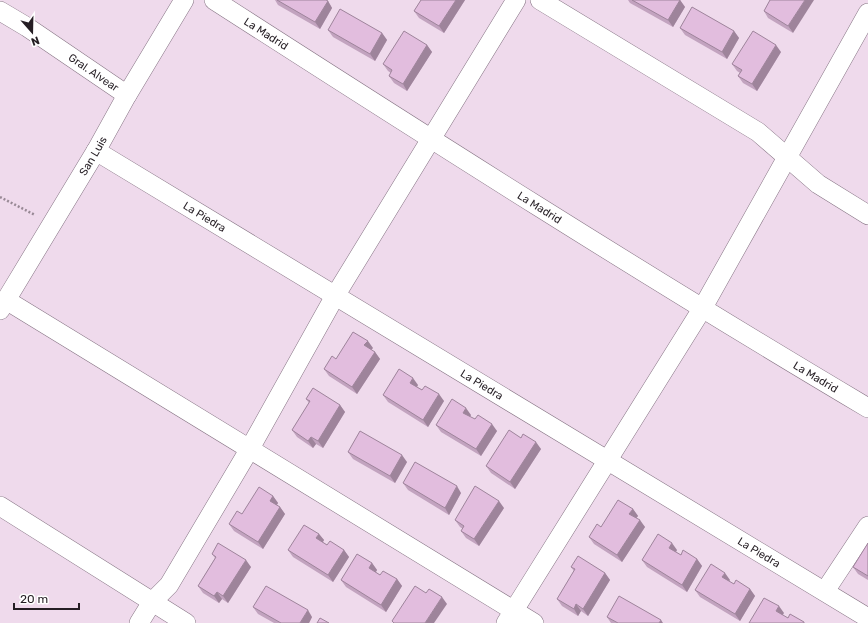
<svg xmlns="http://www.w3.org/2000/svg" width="868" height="623" viewBox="0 0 868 623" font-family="Rubik,sans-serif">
<rect width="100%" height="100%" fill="#efdaec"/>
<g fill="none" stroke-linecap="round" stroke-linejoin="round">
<g stroke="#867484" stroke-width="20">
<g id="minor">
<path id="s1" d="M214,0C430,139 647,277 868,408"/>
<polyline points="540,0 758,132 818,184 868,215"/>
<path id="s2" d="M0,11L27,27L127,95"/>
<path id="s3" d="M96,151L868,618"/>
<polyline points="6,300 534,623"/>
<path id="s4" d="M0,310L96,151L127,95L184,0"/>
<polyline points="0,506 186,623"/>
<polyline points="825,591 868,526"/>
<polyline points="139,623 152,602 169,585 249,450 335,296 516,0"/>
<polyline points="506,623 702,309 868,13"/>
</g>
</g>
<polyline stroke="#988995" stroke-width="2.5" stroke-dasharray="2 2" stroke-linecap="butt" points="0,197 35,215"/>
<use href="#minor" stroke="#fff" stroke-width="19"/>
</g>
<g fill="#c2a3bf">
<polygon points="275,0 326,0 328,1 332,8 320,29 278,5"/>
<polygon points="421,0 465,0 444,33 419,18 414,11"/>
<polygon points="628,0 680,0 685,7 673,27 630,3"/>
<polygon points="770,0 793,33 768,18 764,11"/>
<polygon points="680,28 734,31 739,38 727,59 685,35"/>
<polygon points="328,30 382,33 387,40 375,61 333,37"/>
<polygon points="427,45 432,52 407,91 394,83 389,76 391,73 388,71 383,64"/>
<polygon points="781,52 757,91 743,83 738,76 740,73 737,71 732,64"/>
<polygon points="373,348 371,350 375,352 380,359 357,394 329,376 324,369 336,359"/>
<polygon points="418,385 417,387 444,401 428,427 388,402 383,395"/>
<polygon points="306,399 340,405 345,412 323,448 316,444 313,448 297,437 292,430 309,403"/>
<polygon points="471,415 470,417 497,431 481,456 441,432 436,425"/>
<polygon points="521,438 541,449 515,489 491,473 486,466"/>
<polygon points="348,452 407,462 395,483 353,459"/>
<polygon points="403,483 461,493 449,515 408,490"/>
<polygon points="273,496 278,503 277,505 280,507 285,514 263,549 234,531 229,524 242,514"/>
<polygon points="504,508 479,546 466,538 461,531 463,529 460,527 455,520"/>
<polygon points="633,509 638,516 636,518 645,527 622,562 594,544 589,537 601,527"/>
<polygon points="319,534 324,540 323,542 327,545 344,550 349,557 333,582 293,557 288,550"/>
<polygon points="868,543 868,580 858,574 853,567"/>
<polygon points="677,550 676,552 681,555 697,559 702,566 687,592 647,567 642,560"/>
<polygon points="212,554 251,567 228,603 222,599 219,603 203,593 198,586 215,558"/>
<polygon points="372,563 377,570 376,572 380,575 397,579 402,586 386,612 346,587 341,580"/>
<polygon points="571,567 605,573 610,580 588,616 581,611 578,616 562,606 557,599 574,571"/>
<polygon points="730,580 729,581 734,584 750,589 755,596 740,621 700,597 695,590"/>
<polygon points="253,607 312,617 309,623 274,623 258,614"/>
<polygon points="607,617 663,623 611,623"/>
</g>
<g fill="#9e849b">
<polygon points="456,0 465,0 444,33 439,26"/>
<polygon points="680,0 685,7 673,27 668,20"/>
<polygon points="805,0 814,0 793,33 788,26"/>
<polygon points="328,1 332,8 320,29 315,22"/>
<polygon points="734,31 739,38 727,59 722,52"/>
<polygon points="382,33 387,40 375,61 370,54"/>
<polygon points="427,45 432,52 407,91 403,84"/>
<polygon points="776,45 781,52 757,91 752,84"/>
<polygon points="368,341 373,348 369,352 364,345"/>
<polygon points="375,352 380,359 357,394 352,387"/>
<polygon points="413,378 418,385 415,390 410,383"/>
<polygon points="439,394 444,401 428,427 423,420"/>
<polygon points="340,405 345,412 323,448 318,441"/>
<polygon points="466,408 471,415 468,420 463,413"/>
<polygon points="492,424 497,431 481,456 476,449"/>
<polygon points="311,437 316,444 313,448 308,441"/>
<polygon points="536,442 541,449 515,489 510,482"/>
<polygon points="402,455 407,462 395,483 390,476"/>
<polygon points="457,486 461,493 449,515 445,508"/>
<polygon points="273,496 278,503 275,508 270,501"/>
<polygon points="499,501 504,508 479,546 474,539"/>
<polygon points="280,507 285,514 263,549 258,542"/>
<polygon points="633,509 638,516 634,521 629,514"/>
<polygon points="640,520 645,527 622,562 617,555"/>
<polygon points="319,534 324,540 321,545 316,538"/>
<polygon points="672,543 677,550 674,555 669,548"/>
<polygon points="344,550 349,557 333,582 328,575"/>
<polygon points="697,559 702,566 687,592 682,585"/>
<polygon points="246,560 251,567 228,603 223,596"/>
<polygon points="372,563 377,570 374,575 369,568"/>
<polygon points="605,573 610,580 588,616 583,609"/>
<polygon points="725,573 730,580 727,584 722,577"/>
<polygon points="397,579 402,586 386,612 381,605"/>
<polygon points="750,589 755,596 740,621 735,614"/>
<polygon points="217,592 222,599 219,603 214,596"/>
<polygon points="442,597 447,604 434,623 425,623"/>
<polygon points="576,604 581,611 578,616 574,609"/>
<polygon points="779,606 784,613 781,618 776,611"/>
<polygon points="308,610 312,617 309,623 300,623"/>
<polygon points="661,620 663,623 659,623"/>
</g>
<g fill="#e2bdde" stroke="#9e849b">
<polygon points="277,0 326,0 328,1 315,22"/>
<polygon points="421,0 456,0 439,26 414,11"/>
<polygon points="632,0 680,0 668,20"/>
<polygon points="770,0 805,0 788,26 764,11"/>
<polygon points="692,7 734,31 722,52 680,28"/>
<polygon points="340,9 382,33 370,54 328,30"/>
<polygon points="404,31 427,45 403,84 389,76 392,70 383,64"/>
<polygon points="753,31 776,45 752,84 738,76 742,70 732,64"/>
<polygon points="353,332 368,341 364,345 375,352 352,387 324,369 332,356 336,359"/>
<polygon points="399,369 413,378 410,383 422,390 425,386 439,394 423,420 383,395"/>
<polygon points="313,388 340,405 318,441 311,437 308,441 292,430 310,401 306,399"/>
<polygon points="452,399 466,408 463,413 475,419 478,415 492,424 476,449 436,425"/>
<polygon points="509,430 521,438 523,434 536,442 510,482 486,466"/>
<polygon points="360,431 402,455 390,476 348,452"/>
<polygon points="415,462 457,486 445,508 403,483"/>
<polygon points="475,486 499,501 474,539 461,531 464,526 455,520"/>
<polygon points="259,487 273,496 270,501 280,507 258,542 229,524 237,511 242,514"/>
<polygon points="618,500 633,509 629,514 640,520 617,555 589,537 597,524 601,527"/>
<polygon points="304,525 319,534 316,538 327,545 330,541 344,550 328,575 288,550"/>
<polygon points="658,534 672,543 669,548 681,555 683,550 697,559 682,585 642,560"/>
<polygon points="218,543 246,560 223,596 217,592 214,596 198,586 216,557 212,554"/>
<polygon points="868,543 868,576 853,567"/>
<polygon points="357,554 372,563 369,568 380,575 383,571 397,579 381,605 341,580"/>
<polygon points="578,556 605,573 583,609 576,604 574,609 557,599 575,569 571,567"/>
<polygon points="711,564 725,573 722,577 734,584 736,580 750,589 735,614 695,590"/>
<polygon points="266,586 308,610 300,623 281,623 253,607"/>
<polygon points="415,586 426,593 429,589 442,597 425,623 394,623 392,621"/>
<polygon points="619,596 661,620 659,623 618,623 607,617"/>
<polygon points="764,598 779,606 776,611 788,618 790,614 804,622 804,623 749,623"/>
<polygon points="320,618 329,623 317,623"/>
</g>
<g text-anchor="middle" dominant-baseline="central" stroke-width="4" stroke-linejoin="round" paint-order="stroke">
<g font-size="11" fill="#251e24" stroke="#fff">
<text stroke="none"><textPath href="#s1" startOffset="62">La Madrid</textPath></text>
<text stroke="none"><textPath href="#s2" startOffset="112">Gral. Alvear</textPath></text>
<text stroke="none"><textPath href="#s4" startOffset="180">San Luis</textPath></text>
<text stroke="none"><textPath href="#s1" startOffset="386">La Madrid</textPath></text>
<text stroke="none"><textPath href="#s3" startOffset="127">La Piedra</textPath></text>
<text stroke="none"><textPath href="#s1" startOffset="710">La Madrid</textPath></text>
<text stroke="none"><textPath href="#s3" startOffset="451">La Piedra</textPath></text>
<text stroke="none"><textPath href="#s3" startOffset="775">La Piedra</textPath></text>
</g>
</g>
<g transform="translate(32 32) rotate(160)" stroke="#ffffff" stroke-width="3" paint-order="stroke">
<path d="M0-3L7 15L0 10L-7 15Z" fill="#251e24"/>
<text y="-6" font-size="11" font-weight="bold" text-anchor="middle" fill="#251e24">N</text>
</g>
<path d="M14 603v6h65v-6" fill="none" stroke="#251e24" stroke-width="2"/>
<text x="20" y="603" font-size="12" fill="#251e24" stroke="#ffffff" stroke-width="3" paint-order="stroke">20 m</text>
</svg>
